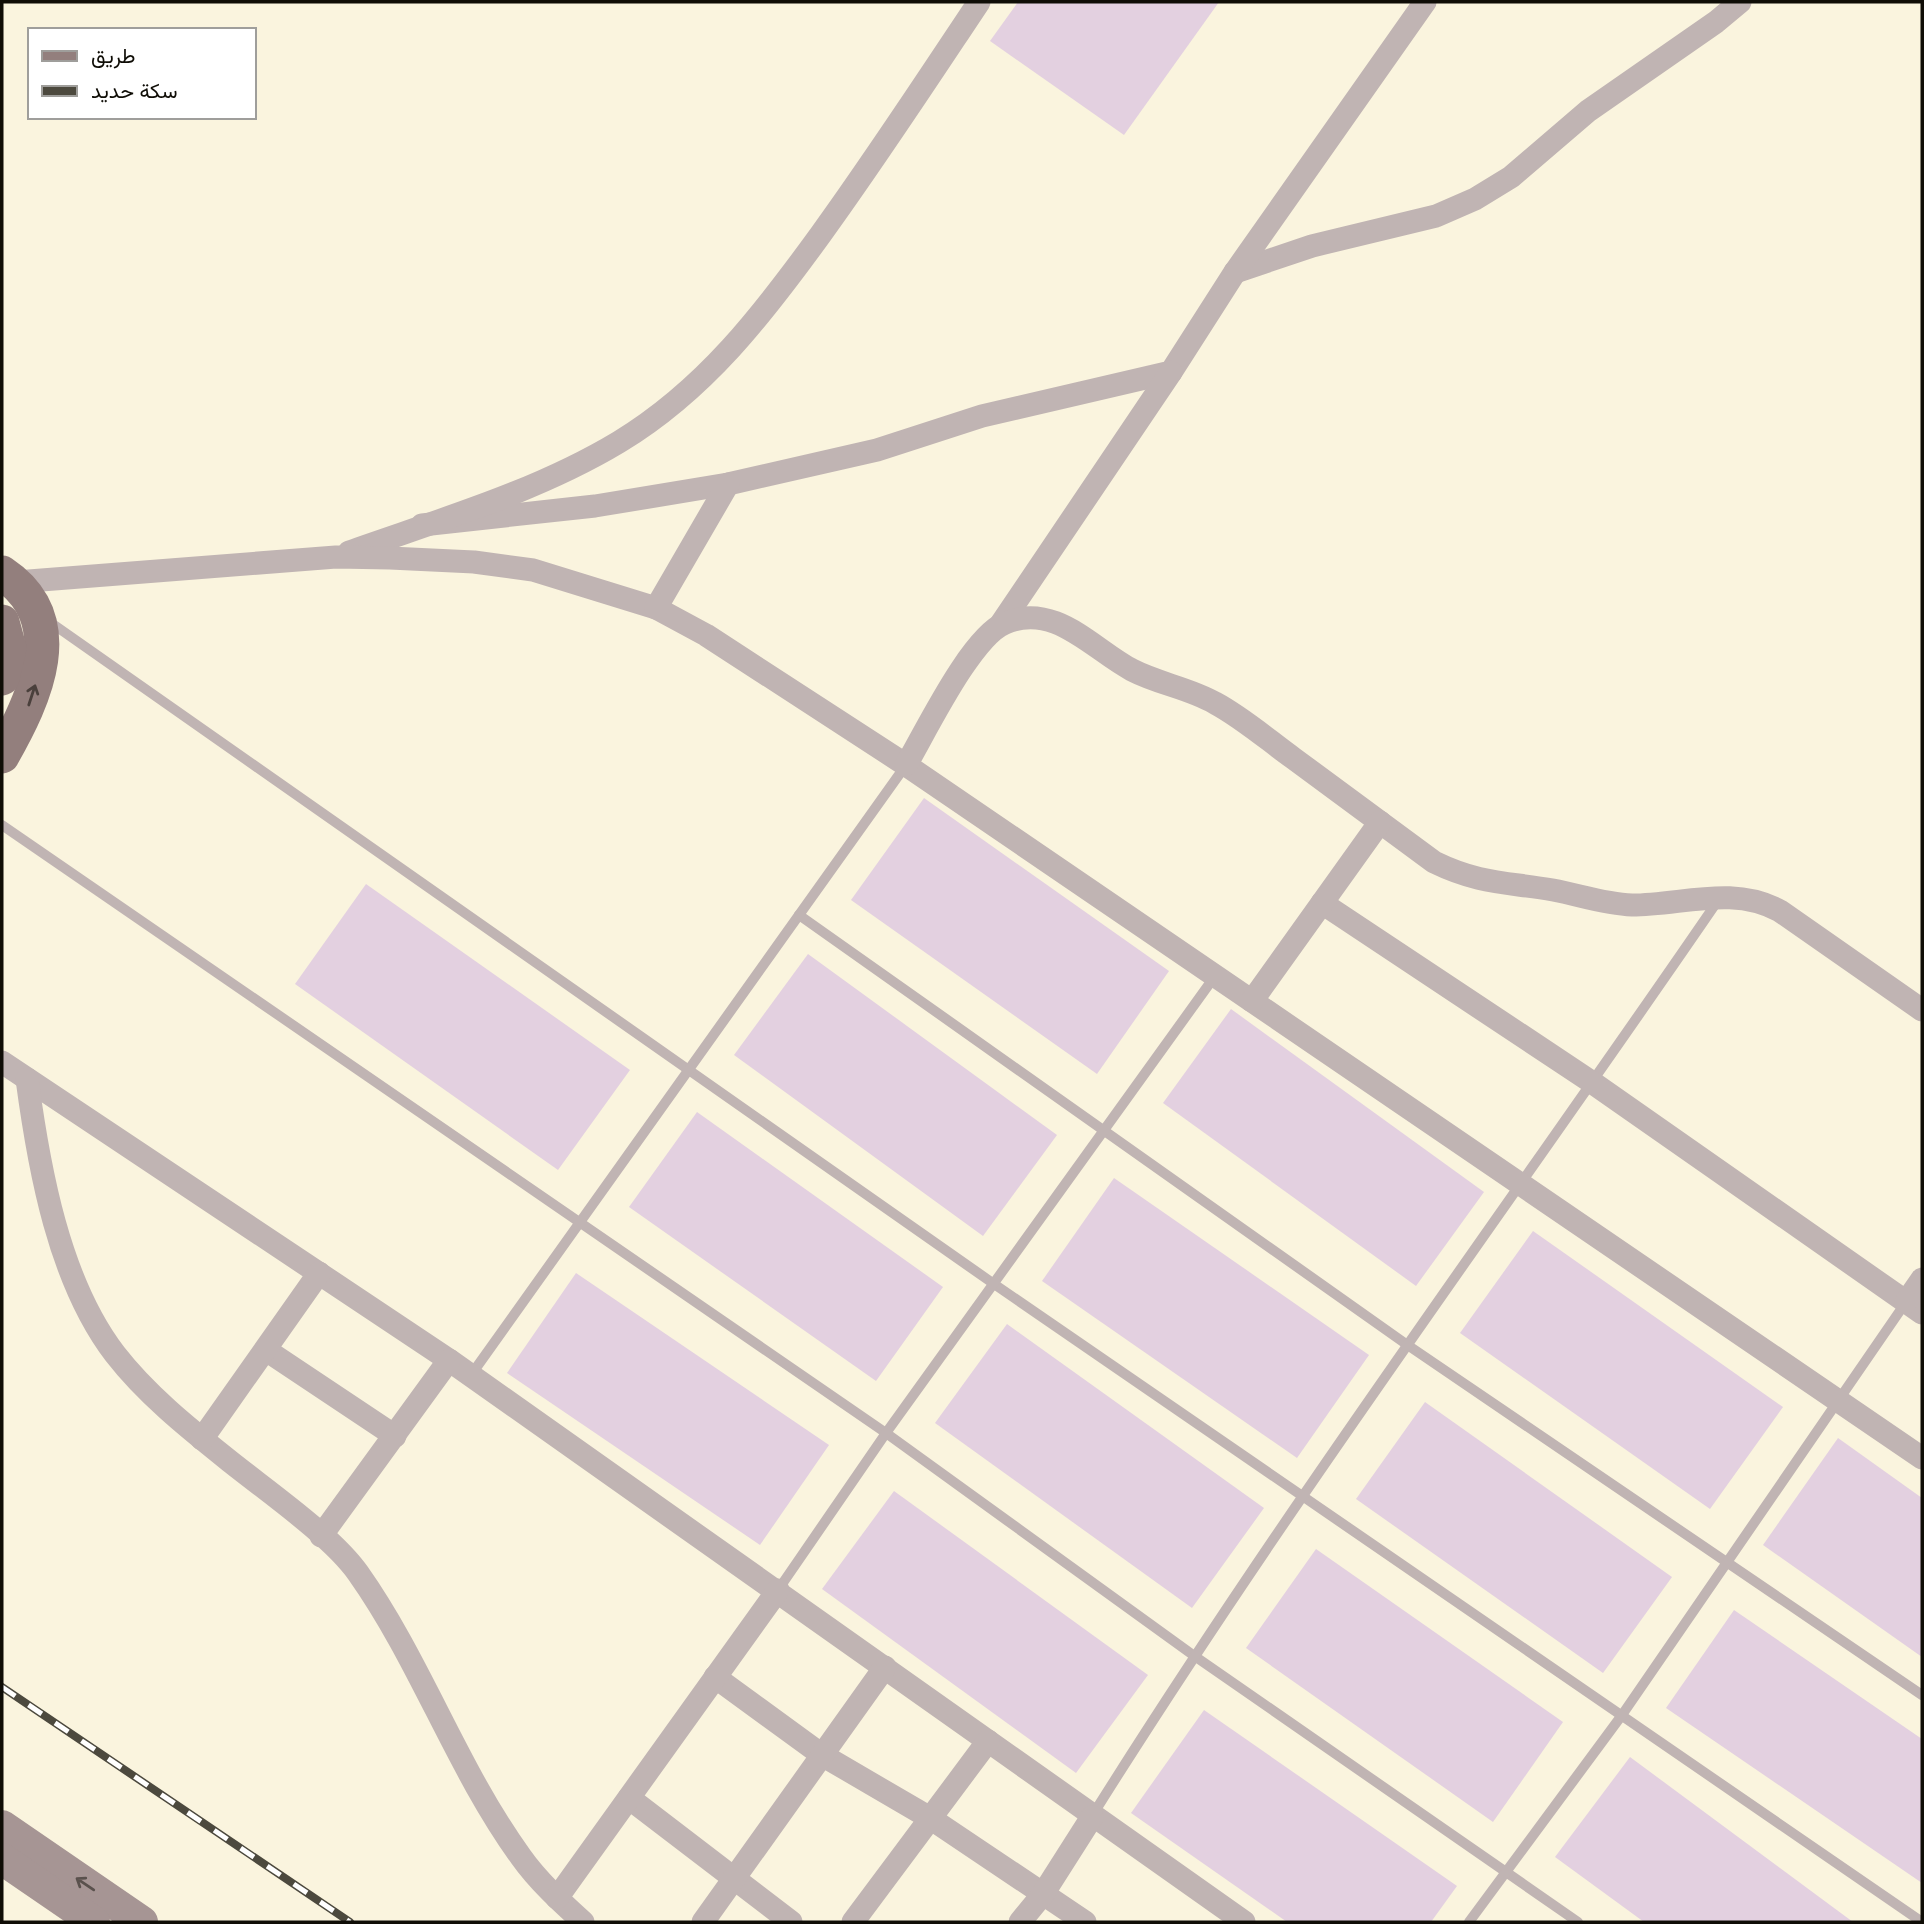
<svg xmlns="http://www.w3.org/2000/svg" width="1924" height="1924" viewBox="0 0 1924 1924" font-family="Mulish,Vazirmatn,sans-serif">
<rect width="100%" height="100%" fill="#faf4de"/>
<g fill="#e3d0e0">
<polygon points="1018,2 1219,2 1124,135 990,41"/>
<polygon points="924,798 1169,971 1097,1074 851,900"/>
<polygon points="366,884 630,1070 558,1170 295,984"/>
<polygon points="808,954 1057,1135 983,1236 734,1055"/>
<polygon points="1231,1009 1484,1192 1416,1286 1163,1103"/>
<polygon points="697,1112 943,1287 876,1381 629,1207"/>
<polygon points="1114,1178 1369,1355 1297,1458 1042,1281"/>
<polygon points="1533,1231 1783,1407 1710,1509 1460,1333"/>
<polygon points="576,1273 829,1445 760,1545 507,1373"/>
<polygon points="1007,1324 1264,1508 1192,1608 935,1423"/>
<polygon points="1425,1402 1672,1577 1603,1673 1356,1499"/>
<polygon points="1838,1438 1922,1498 1922,1657 1763,1545"/>
<polygon points="894,1491 1148,1675 1076,1773 822,1589"/>
<polygon points="1316,1549 1563,1722 1493,1822 1246,1648"/>
<polygon points="1734,1610 1922,1739 1922,1883 1666,1708"/>
<polygon points="1204,1710 1457,1886 1431,1922 1287,1922 1131,1813"/>
<polygon points="1630,1757 1853,1922 1644,1922 1555,1857"/>
</g>
<g fill="none" stroke-linecap="round" stroke-linejoin="round">
<g stroke="#c0b4b3" stroke-width="10">
<polyline points="47,620 994,1284 1922,1922"/>
<polyline points="2,825 886,1433 1193,1655 1578,1922"/>
<polyline points="799,915 1406,1344 1922,1695"/>
<polyline points="471,1375 906,765"/>
<polyline points="778,1590 886,1433 1215,976"/>
<path d="M1092,1816C1289,1502 1510,1204 1719,899"/>
<polyline points="1469,1922 1622,1715 1906,1302"/>
</g>
<g stroke="#c0b4b3" stroke-width="23">
<polyline points="1235,272 1312,246 1436,216 1475,199 1511,177 1588,111 1716,22 1740,2"/>
<polyline points="422,525 595,506 728,484 877,450 982,416 1171,372 1235,272 1425,2"/>
<path d="M349,552C439,520 536,492 619,442C705,390 763,314 821,234C876,158 927,80 979,2"/>
<polyline points="16,582 336,557 390,558 474,562 533,570 656,608 706,635 906,765 1922,1458"/>
<polyline points="656,608 728,484"/>
<polyline points="1001,624 1171,372"/>
<path d="M906,765C926,731 971,637 1005,623C1055,602 1091,648 1132,670C1159,684 1189,688 1215,703C1243,718 1268,740 1293,758C1340,793 1387,827 1434,862C1479,884 1506,882 1553,890C1580,895 1604,904 1632,905C1682,905 1733,885 1780,911L1922,1010"/>
<polyline points="1322,903 1593,1083 1922,1313"/>
<polyline points="1252,1001 1380,822"/>
<polyline points="2,1062 449,1360 1244,1922"/>
<path d="M27,1079C39,1169 59,1281 115,1354C146,1394 187,1427 227,1459C264,1489 331,1535 358,1573C421,1662 457,1769 521,1857C538,1881 561,1902 583,1922"/>
<polyline points="1906,1302 1922,1279"/>
<polyline points="266,1350 395,1436"/>
<polyline points="202,1439 319,1273"/>
<polyline points="321,1536 449,1360"/>
<polyline points="715,1677 822,1755 930,1818 1085,1922"/>
<polyline points="629,1798 791,1922"/>
<polyline points="557,1898 778,1590"/>
<polyline points="703,1922 885,1667"/>
<polyline points="853,1922 988,1741"/>
<polyline points="1020,1922 1043,1894 1092,1817"/>
</g>
<g stroke="#a69594" stroke-width="32">
<polyline points="2,1826 142,1922"/>
<polyline points="2,1859 94,1922"/>
</g>
<g stroke="#937f7d" stroke-width="35">
<path d="M2,573C72,620 35,698 2,756"/>
<polyline points="2,622 9,648 2,678"/>
</g>
<g stroke="#4c493e" stroke-width="8">
<polyline id="rail" points="2,1687 350,1922"/>
</g>
<use href="#rail" stroke="#fff" stroke-width="5" stroke-dasharray="16" stroke-linecap="butt"/>
</g>
<defs><path id="oneway-shaft" d="M-6 0H5M1.5-3L5.5 0L1.5 3" fill="none" stroke-width="1.6" stroke-linecap="round" stroke-linejoin="round" transform="scale(1.75)"/></defs>
<use stroke="#4a403c" href="#oneway-shaft" transform="translate(32 695) rotate(-72)"/>
<use stroke="#5a514d" href="#oneway-shaft" transform="translate(85 1884) rotate(-146)"/>
<rect width="1924" height="1924" fill="none" stroke="#0f0d06" stroke-width="7"/>
<rect x="28" y="28" width="228" height="91" fill="#ffffff" stroke="#9f9e9b" stroke-width="2"/>
<rect x="42" y="51" width="35" height="10" fill="#937f7d" stroke="#9f9e9b" stroke-width="2"/>
<text x="91" y="63" font-size="21" fill="#0f0d06">طريق</text>
<rect x="42" y="86" width="35" height="10" fill="#4c493e" stroke="#9f9e9b" stroke-width="2"/>
<text x="91" y="98" font-size="21" fill="#0f0d06">سكة حديد</text>
</svg>
